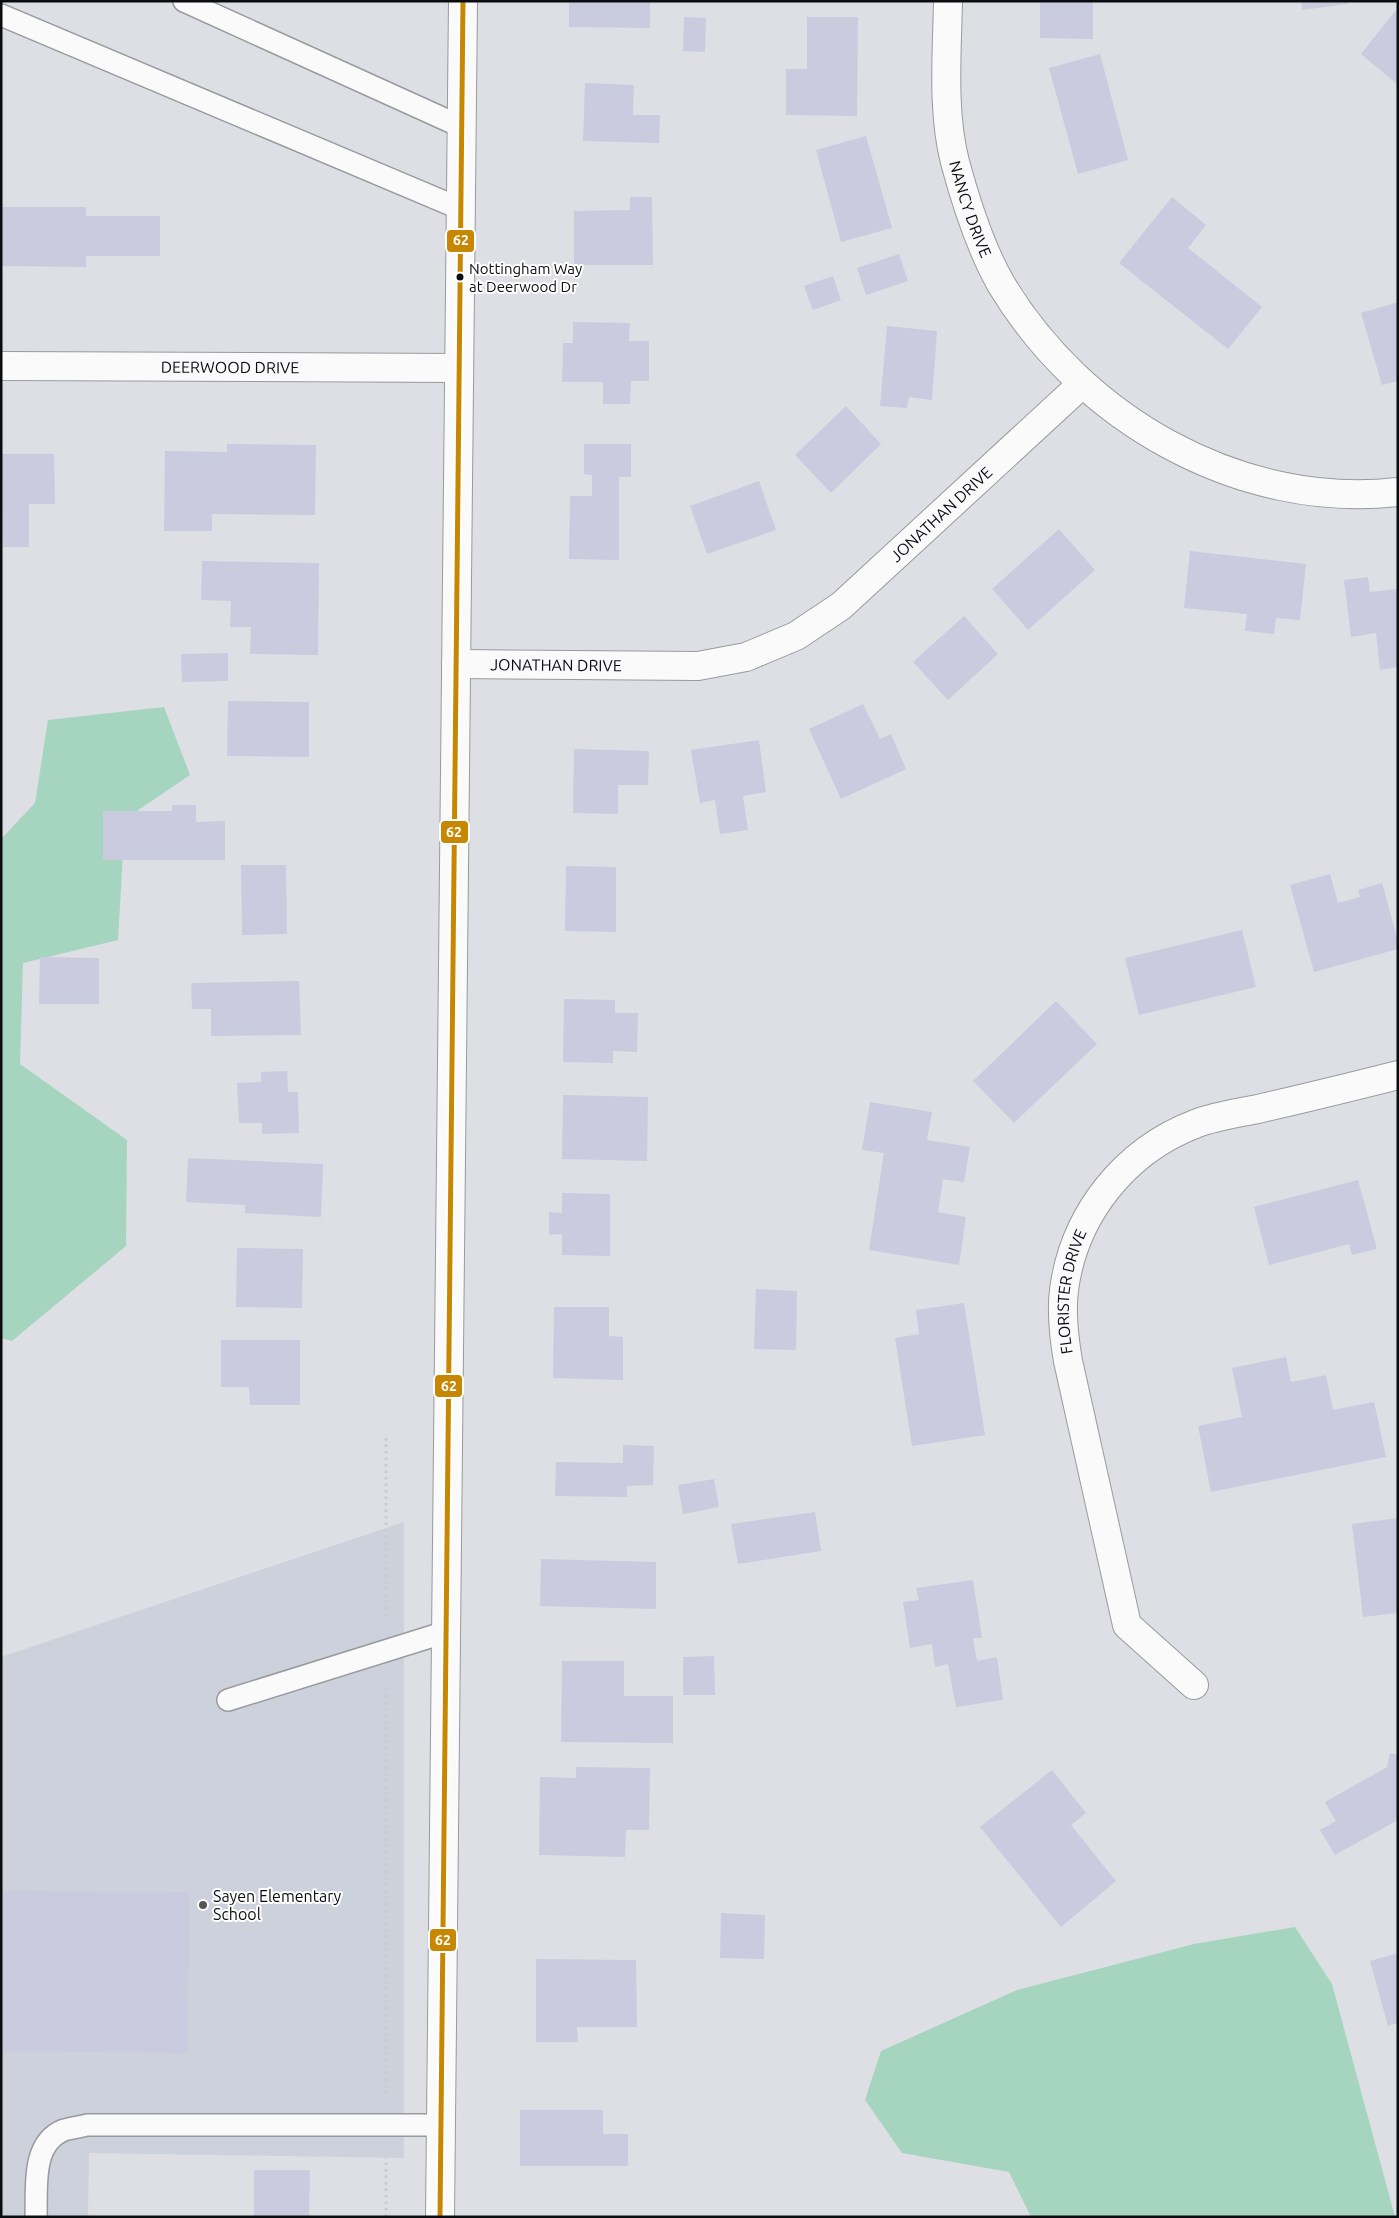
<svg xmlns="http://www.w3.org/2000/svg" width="1399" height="2218" viewBox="0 0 1399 2218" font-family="Ubuntu,sans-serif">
<rect width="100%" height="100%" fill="#dedfe4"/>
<polygon fill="#cdd1db" points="404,1522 404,2158 89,2153 88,2217 1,2217 1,1657"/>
<g fill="#a5d5bf">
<polygon points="164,707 190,775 125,819 118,940 23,963 20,1064 127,1140 126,1246 12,1341 1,1338 1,839 35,803 48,720"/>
<polygon points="1295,1927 1332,1984 1395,2217 1031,2217 1009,2172 902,2153 865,2100 881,2051 1017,1990 1194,1944"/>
</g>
<g fill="#cacbde">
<polygon points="569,1 650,1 650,28 569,27"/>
<polygon points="1040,1 1093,1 1093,39 1040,38"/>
<polygon points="1301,1 1347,1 1348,4 1302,10"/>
<polygon points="1395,11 1398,13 1398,85 1361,54"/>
<polygon points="684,17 706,18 705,52 683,51"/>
<polygon points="807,17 858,17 857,116 786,115 786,69 807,69"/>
<polygon points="1100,54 1128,160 1078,174 1049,68"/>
<polygon points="585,83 634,85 633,115 660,115 659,143 583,141"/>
<polygon points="866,136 892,228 841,242 816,150"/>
<polygon points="630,197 652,197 653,265 574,265 574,211 630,210"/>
<polygon points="1172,197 1206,225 1188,248 1262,307 1228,349 1119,263"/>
<polygon points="1,207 86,207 86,216 160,216 160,256 86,256 86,267 1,266"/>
<polygon points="899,254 908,281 866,295 857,268"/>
<polygon points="833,276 841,300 813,310 804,286"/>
<polygon points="1398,302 1398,381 1382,385 1361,313"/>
<polygon points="573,322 630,323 629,341 649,341 649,381 631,381 630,404 603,404 603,382 562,382 563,343 573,343"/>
<polygon points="887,326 937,331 932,400 909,397 907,408 880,406"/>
<polygon points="846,406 881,444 831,493 795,455"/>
<polygon points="227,444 316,445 315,515 212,514 212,531 164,531 165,451 227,452"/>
<polygon points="584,444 631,444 631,477 619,477 619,560 569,559 570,496 592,496 592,475 584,474"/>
<polygon points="2,454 54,454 55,504 29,504 29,547 3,547"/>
<polygon points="759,481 776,530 707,554 690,506"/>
<polygon points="1059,529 1095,570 1028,630 992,589"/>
<polygon points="1190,551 1306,564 1300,620 1276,618 1274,634 1245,631 1247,614 1184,608"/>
<polygon points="202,561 319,563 318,655 250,654 251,627 230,627 231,601 201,600"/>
<polygon points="1368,577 1370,592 1398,589 1398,667 1380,670 1376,633 1351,637 1344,580"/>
<polygon points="964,616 998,654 948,700 913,662"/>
<polygon points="228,653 228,681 182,682 181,654"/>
<polygon points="228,701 309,702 309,757 227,756"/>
<polygon points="863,704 880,739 891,734 906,769 841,799 809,729"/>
<polygon points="759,740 766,792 743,796 748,830 720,834 715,800 700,803 691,750"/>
<polygon points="574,749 649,751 648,785 618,785 618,814 573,813"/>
<polygon points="172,805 196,805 196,822 225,821 225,860 103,860 103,811 172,811"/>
<polygon points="241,865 286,865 287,934 242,935"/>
<polygon points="566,866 616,867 616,932 565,931"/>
<polygon points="1330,874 1338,903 1360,897 1358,890 1382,883 1398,941 1398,949 1314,972 1290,885"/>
<polygon points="1242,930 1256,987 1139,1015 1125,958"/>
<polygon points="40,957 99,958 99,1004 39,1004"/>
<polygon points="299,981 301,1035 211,1036 211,1009 192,1009 191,983"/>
<polygon points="564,999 615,1000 615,1013 638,1013 637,1052 613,1051 613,1063 563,1062"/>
<polygon points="1056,1001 1097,1044 1014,1123 973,1081"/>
<polygon points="287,1071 288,1092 298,1092 299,1133 262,1134 262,1123 239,1123 237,1083 261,1082 261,1072"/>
<polygon points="563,1095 648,1097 647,1161 562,1159"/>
<polygon points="870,1102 932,1112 927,1140 970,1147 964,1182 943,1179 938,1212 966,1217 959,1265 869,1250 884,1153 862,1150"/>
<polygon points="188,1158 323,1164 321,1217 245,1213 245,1205 186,1202"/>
<polygon points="1358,1180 1377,1249 1352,1255 1349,1244 1269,1265 1254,1207"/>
<polygon points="562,1193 610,1194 610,1256 562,1255 562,1234 549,1235 549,1212 562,1213"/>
<polygon points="237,1248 303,1249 302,1308 236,1307"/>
<polygon points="756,1289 797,1291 796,1350 754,1349"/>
<polygon points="964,1303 985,1435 912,1446 895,1338 919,1334 916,1310"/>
<polygon points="554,1307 609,1307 609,1336 623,1337 623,1380 553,1378"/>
<polygon points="221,1340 300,1340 300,1405 250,1405 249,1387 221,1387"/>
<polygon points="1286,1357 1291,1382 1326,1375 1333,1410 1374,1402 1386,1457 1211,1492 1198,1426 1242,1417 1232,1368"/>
<polygon points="623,1445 654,1446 653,1485 627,1486 627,1497 555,1496 556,1462 623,1463"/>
<polygon points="714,1479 719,1507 683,1514 678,1485"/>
<polygon points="815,1512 821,1551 738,1564 731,1524"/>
<polygon points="1398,1518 1398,1613 1363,1617 1352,1524"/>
<polygon points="541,1559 656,1562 656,1609 540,1606"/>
<polygon points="973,1580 982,1638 973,1638 977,1661 997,1657 1003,1700 956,1707 948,1664 935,1667 932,1644 910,1648 903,1602 919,1600 916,1588"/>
<polygon points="714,1656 715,1695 683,1695 683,1657"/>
<polygon points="562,1661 624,1661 624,1696 673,1696 673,1743 561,1742"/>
<polygon points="1390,1753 1398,1755 1398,1820 1335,1855 1320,1830 1336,1821 1325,1802 1387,1767"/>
<polygon points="576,1767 650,1768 649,1830 626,1830 625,1857 539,1855 540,1777 576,1778"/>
<polygon points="1052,1770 1086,1813 1071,1825 1116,1881 1061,1927 980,1827"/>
<polygon points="1,1891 189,1892 188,2053 1,2051"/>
<polygon points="721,1913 765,1915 764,1959 720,1958"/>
<polygon points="1398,1953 1398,2023 1388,2026 1370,1961"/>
<polygon points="536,1959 636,1960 637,2027 577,2027 578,2042 536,2042"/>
<polygon points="520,2110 603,2110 603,2134 628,2134 628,2166 520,2166"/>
<polygon points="254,2170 310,2170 309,2217 254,2217"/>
</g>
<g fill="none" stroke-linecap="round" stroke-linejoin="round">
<g stroke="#999a9d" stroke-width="24">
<g id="lane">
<polyline points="184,1 462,127"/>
<polyline points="1,15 461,209"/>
<polyline points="228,1700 446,1632"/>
<path d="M36,2217C37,2188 31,2143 64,2130C71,2128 80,2127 87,2125H441"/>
</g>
</g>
<g stroke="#999a9d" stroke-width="30">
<g id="street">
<path id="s1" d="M948,1C947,53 942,112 955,162C966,203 980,247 1001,284C1081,418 1239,510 1398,492"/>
<path id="s2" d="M1,366L459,368"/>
<path id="s3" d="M456,664L698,666L746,657L796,636L841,606L1082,384"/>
<path id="s4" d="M1194,1685L1127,1625L1068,1361C1064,1338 1061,1314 1064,1290C1074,1214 1125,1151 1195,1124C1215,1116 1238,1113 1258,1109C1305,1098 1351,1087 1398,1075"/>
</g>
</g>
<g stroke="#999a9d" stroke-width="30">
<polyline id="secondary" points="440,2217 463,1"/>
</g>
<g stroke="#cbcbcd" stroke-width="3" stroke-dasharray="2.5 4" stroke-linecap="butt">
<polyline points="386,1616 386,1436"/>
<polyline points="386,2094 386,1685"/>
<polyline points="386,2217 386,2157"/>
</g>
<use href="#lane" stroke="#fafafb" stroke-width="21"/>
<use href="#street" stroke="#fafafb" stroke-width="28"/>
<use href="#secondary" stroke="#fafafb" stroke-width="28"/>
<g stroke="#fff" stroke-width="9">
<polyline id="bus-1" points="440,2217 463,1"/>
</g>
<use href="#bus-1" stroke="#c88703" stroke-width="5"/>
</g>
<circle fill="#0b0c0f" stroke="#fff" stroke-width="2" cx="460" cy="277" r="4.5"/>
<circle fill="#55565a" stroke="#fff" stroke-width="2" cx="203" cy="1905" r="5"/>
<g text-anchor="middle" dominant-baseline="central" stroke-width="4" stroke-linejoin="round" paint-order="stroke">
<g font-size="15" fill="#0b0c0f" stroke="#fff" text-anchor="start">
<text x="469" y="268">Nottingham Way<tspan x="469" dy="18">at Deerwood Dr</tspan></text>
</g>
<g font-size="16" fill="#0b0c0f" stroke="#fff">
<text stroke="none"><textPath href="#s1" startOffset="211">NANCY DRIVE</textPath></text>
<text stroke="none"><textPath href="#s2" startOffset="229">DEERWOOD DRIVE</textPath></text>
<text stroke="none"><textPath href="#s3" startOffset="535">JONATHAN DRIVE</textPath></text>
<text stroke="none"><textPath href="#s3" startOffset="100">JONATHAN DRIVE</textPath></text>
<text stroke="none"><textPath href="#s4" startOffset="431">FLORISTER DRIVE</textPath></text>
</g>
<g font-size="16" fill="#0b0c0f" stroke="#fff" text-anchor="start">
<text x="213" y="1896">Sayen Elementary<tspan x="213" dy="18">School</tspan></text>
</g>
</g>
<g stroke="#fff" stroke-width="2">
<rect x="446" y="229" width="29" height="24" rx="5" fill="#c88703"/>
<rect x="440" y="820" width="29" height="24" rx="5" fill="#c88703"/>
<rect x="434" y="1374" width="29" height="24" rx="5" fill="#c88703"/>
<rect x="429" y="1928" width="28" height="24" rx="5" fill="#c88703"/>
</g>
<g font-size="14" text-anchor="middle" font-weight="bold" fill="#fff">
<text x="461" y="245">62</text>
<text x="454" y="837">62</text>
<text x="449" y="1391">62</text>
<text x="443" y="1945">62</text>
</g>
<rect width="1399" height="2218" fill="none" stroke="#0b0c0f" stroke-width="5"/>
</svg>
